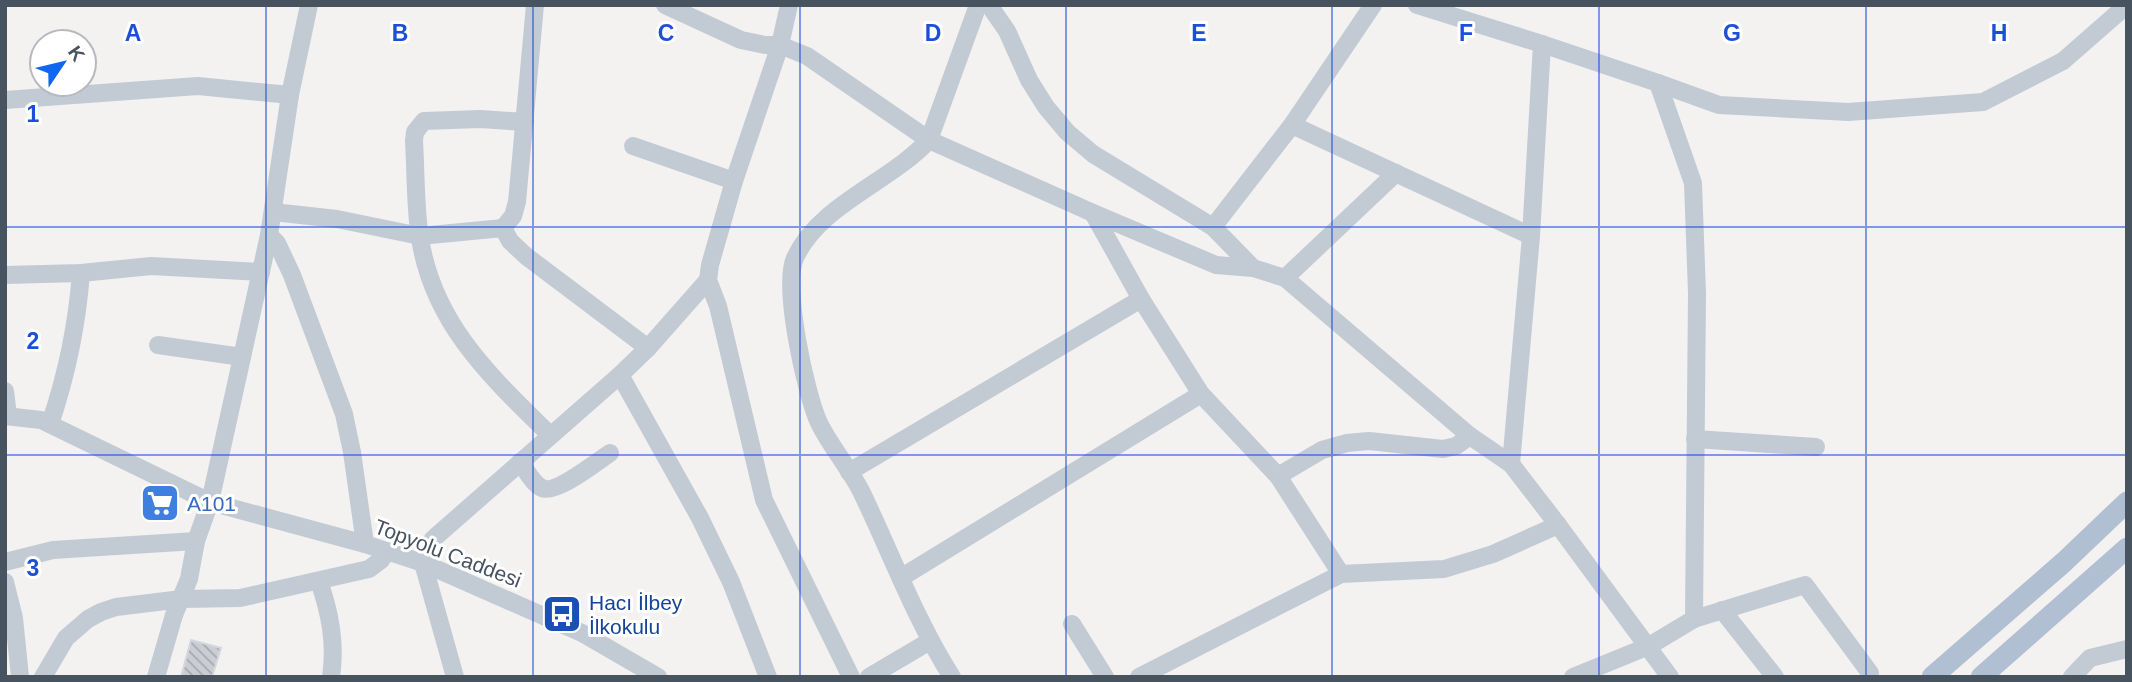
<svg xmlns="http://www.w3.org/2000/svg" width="2132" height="682" viewBox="0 0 2132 682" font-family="Helvetica,sans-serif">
<defs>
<pattern id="building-back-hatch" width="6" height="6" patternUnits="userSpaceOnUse" patternTransform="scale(1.75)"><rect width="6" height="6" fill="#cbcdd4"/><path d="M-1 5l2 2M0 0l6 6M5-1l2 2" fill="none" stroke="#a7a9af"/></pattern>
</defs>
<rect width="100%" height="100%" fill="#f4f1f1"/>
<polygon fill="url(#building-back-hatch)" stroke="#d5d7dd" stroke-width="2" points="191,640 221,648 212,677 181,677"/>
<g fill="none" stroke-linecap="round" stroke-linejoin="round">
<g stroke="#c2cbd4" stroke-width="18">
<polyline points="665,5 741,40 765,45 780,45 807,56 929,140 1093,213 1216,265 1253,268 1285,278 1470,436 1511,464 1558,525 1670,677"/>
<polyline points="789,5 780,45 734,181 710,265 708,280 718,306 764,500 851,677"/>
<polyline points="989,5 1007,31 1029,80 1046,107 1067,132 1093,154 1213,227 1253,268"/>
<polyline points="1417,5 1542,44 1658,83 1693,183 1697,293 1694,619 1649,646 1573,677"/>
<polyline points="1658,83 1719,105 1848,112 1983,102 2063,61 2127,5"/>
<polyline points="5,100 198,86 290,95"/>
<path d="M525,122L480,119L424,121L415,132L414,141C416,173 415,206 420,238C433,324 491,377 550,435"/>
<polyline points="1292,125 1373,5"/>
<polyline points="633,146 734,181"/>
<polyline points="273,212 337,219 420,236 503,228 510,241 526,256 648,348"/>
<polyline points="1093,213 1141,299 1201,394 1278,476 1341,574"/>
<polyline points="1213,227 1292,125 1531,236"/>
<polyline points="503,228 513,216 517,202 535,5"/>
<polyline points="269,235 277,243 292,275 344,414 352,452 365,544"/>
<polyline points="5,275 81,273 151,266 261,272"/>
<polyline points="1285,278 1396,173"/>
<polyline points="158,345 242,357"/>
<polyline points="620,375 700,518 731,582 768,677"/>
<polyline points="5,391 8,415"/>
<polyline points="5,416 41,420 210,502 365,544 423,563 582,633 658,677"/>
<path d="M50,424C67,374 77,325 81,273"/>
<polyline points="1695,439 1816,447"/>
<path d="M520,462C526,470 533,484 542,488C555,495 598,461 610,453"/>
<polyline points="1511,464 1531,236 1542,44"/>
<polyline points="849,472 1141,299"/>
<polyline points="1278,476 1322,450 1347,443 1369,441 1443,449 1456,446 1470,436"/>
<polyline points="5,562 53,550 196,541"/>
<polyline points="902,577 1201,394"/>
<path d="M319,581C330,613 336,643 331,677"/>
<polyline points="5,582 14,618 20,677"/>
<polyline points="1722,610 1775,677"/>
<polyline points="1694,619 1805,585 1870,673"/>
<polyline points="1072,624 1105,677"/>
<polyline points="43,677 66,638 88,619 101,612 116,607 182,599 240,598 369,569 381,560 387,551"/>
<polyline points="156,677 174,615 189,579 196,541 210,502 269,235 290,95 309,5"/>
<polyline points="455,677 423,563 427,549 433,539 620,375 648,348 708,280"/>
<polyline points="869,677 930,641"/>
<path d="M952,677C915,619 891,553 861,491C849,468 831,447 819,423C806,395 782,286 795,258C819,205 889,183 929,140L978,5"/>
<polyline points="1139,677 1341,574 1444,569 1493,554 1558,525"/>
<polyline points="2072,677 2090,658 2127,649"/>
</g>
<g stroke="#b0bfd1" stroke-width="21">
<polyline points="1932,677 2064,562 2127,502"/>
<polyline points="1981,677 2127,548"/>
</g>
</g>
<path fill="none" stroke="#1d4ed8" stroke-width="2" stroke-opacity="0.55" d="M266,5V677M533,5V677M800,5V677M1066,5V677M1332,5V677M1599,5V677M1866,5V677M5,227H2127M5,455H2127"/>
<defs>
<g id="supermarket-square" transform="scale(2.0125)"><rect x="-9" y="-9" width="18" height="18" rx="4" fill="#3f7fe0" stroke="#fff"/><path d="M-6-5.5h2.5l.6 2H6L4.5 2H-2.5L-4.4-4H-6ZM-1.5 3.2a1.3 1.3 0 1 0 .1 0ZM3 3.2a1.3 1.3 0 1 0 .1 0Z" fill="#fff"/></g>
<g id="bus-square" transform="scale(2.0125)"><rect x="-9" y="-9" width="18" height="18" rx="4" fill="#1a4fb4" stroke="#fff"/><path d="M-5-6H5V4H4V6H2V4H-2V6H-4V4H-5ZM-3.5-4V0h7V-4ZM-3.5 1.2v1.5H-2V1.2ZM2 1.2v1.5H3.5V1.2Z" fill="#fff"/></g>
</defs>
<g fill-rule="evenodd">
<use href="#supermarket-square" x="160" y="503"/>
<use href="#bus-square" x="562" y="614"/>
</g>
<g text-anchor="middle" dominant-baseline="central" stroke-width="6" stroke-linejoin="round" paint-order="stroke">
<g font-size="21" fill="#366cbe" stroke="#fff" text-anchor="start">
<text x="187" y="503">A101</text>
</g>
<g font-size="21" fill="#485360" stroke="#fff">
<text transform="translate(448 553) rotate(21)">Topyolu Caddesi</text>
</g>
<g font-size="21" fill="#164399" stroke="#fff" text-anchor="start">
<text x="589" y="602">Hacı İlbey<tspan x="589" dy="24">İlkokulu</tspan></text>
</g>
</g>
<g font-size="23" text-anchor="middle" font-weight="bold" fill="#1d4ed8" stroke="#fff" stroke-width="6" stroke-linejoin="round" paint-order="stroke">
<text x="133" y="41">A</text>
<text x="400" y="41">B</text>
<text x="666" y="41">C</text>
<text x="933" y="41">D</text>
<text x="1199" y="41">E</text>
<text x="1466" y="41">F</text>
<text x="1732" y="41">G</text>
<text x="1999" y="41">H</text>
<text x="33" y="122">1</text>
<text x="33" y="349">2</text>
<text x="33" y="576">3</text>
</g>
<rect width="2132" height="682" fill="none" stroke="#485360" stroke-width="14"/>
<g transform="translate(63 63) rotate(55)"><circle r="33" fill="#ffffff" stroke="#b6babf" stroke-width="2"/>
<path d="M0-5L12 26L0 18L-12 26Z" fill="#0f66f0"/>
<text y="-10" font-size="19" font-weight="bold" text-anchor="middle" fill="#485360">K</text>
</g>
</svg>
